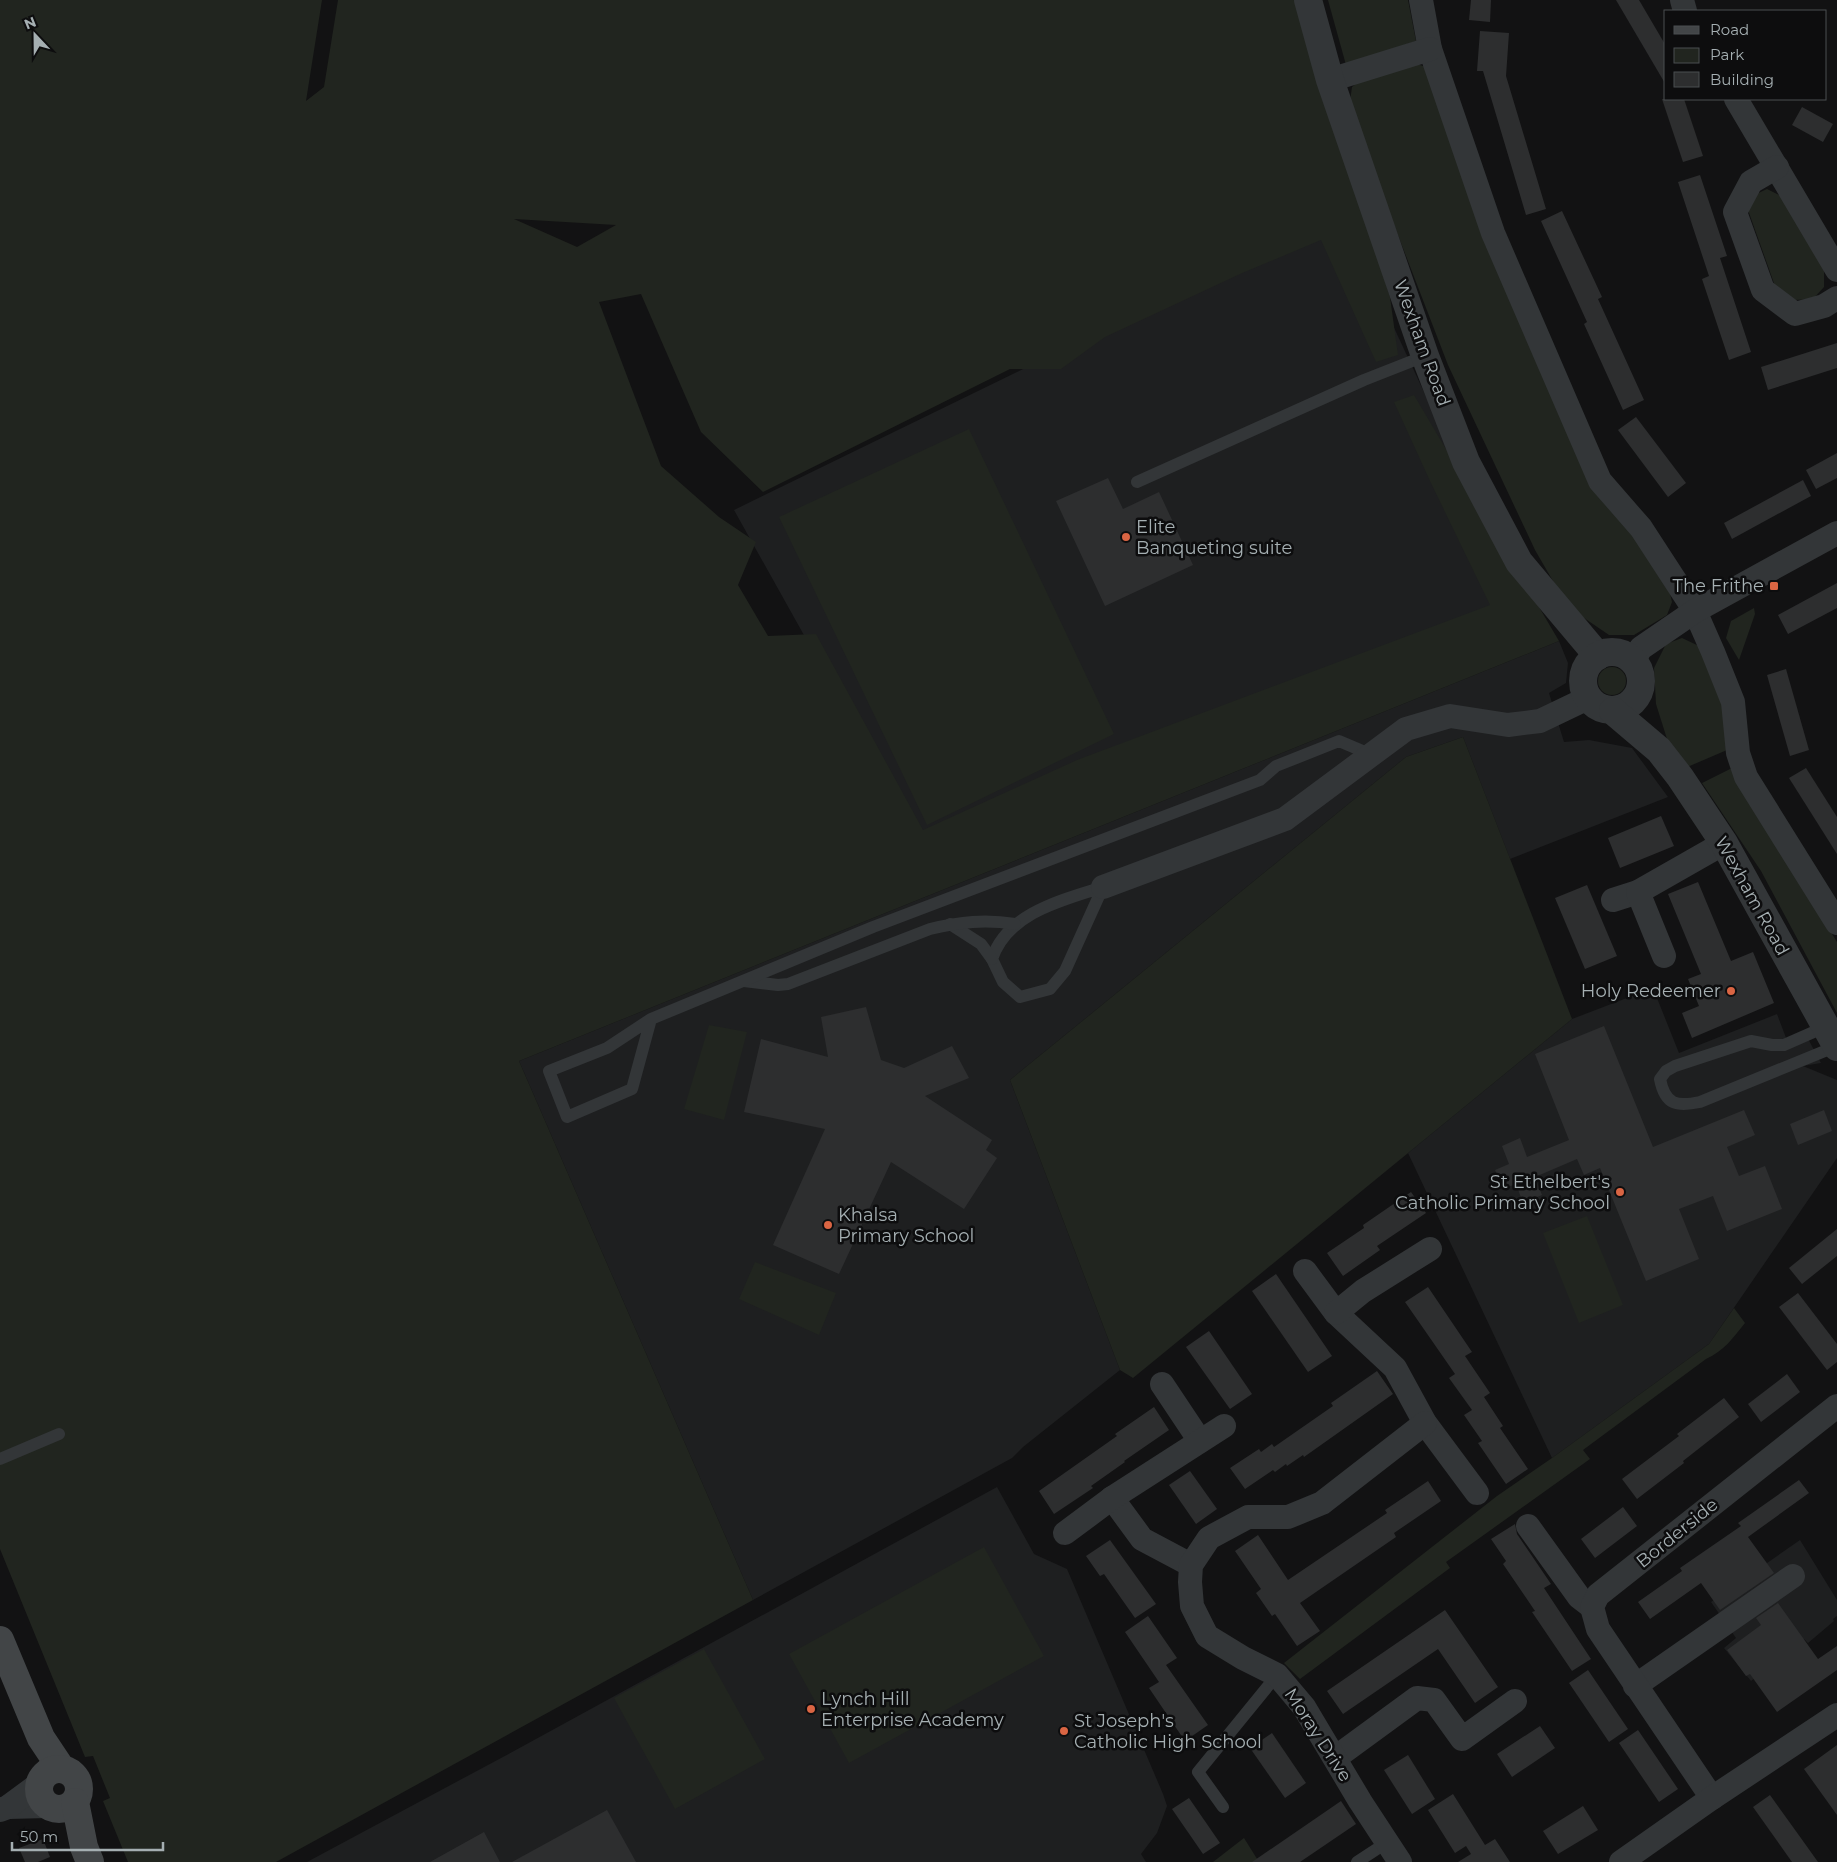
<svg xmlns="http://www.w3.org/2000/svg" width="1837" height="1862" viewBox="0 0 1837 1862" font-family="Montserrat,sans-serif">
<rect width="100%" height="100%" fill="#121213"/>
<g fill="#1e1f20">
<polygon points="1341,214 1534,628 924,850 734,510"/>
<polygon points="1559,641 1568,663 1566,683 1549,693 1564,742 1589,740 1632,748 1668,797 1510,859 1463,737 1406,757 1010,1080 1120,1370 1023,1447 1012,1458 753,1600 519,1061"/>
<polygon points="1653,988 1679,1053 1777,1014 1788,1043 1806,1035 1821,1063 1803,1066 1837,1080 1837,1158 1709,1344 1552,1458 1408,1153 1572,1019"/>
<polygon points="997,1487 1034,1554 1067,1569 1163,1794 1167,1806 1157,1833 1141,1854 1146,1862 307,1862 514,1751"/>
<polygon points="1800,1540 1837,1600 1837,1616 1833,1619 1834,1621 1808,1643 1804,1639 1751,1681 1724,1648 1736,1638 1711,1602"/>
</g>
<g fill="#21251f" fill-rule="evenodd">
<path d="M0,0H322L306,101L324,87L338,0H1301L1348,163L1390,297L1398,355L1376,362L1321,240L1240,274L1105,337L1061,369H1010L763,492L701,432L641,294L599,302L661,466L719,517L756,542L738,585L768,636L816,634L923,830L1077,760L1490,605L1430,481L1394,402L1414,395L1559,641L519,1061L753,1600L276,1862H128L103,1801L110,1798L93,1756L85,1757L0,1549ZM514,219L616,225L577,247Z"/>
<polygon points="1328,0 1408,0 1416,41 1346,65"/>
<polygon points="1411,62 1426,67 1637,540 1668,585 1672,602 1667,615 1634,635 1609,635 1568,607 1535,550 1448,365 1349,108 1352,87 1366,75"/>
<polygon points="1767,189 1781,196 1824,267 1824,287 1813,299 1795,300 1775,286 1748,210 1752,196"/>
<polygon points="969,429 1114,734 927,825 779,517"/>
<polygon points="1754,608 1755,614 1739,660 1726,638 1731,621"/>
<polygon points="1682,638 1699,646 1724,706 1727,750 1685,768 1667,739 1656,704 1654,668 1666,644"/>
<circle cx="1612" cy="681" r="14"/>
<polygon points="1463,737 1572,1019 1133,1378 1120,1370 1010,1080 1406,757"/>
<polygon points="1732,768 1837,942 1837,1013 1761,871 1702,783"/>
<polygon points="709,1025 747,1032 724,1120 684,1109"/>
<polygon points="1587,1216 1623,1305 1579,1323 1543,1233"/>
<polygon points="755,1262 836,1293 819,1335 739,1299"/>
<path d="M1734,1308L1745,1323C1733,1338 1724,1351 1706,1359L1583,1450L1590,1459L1446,1562L1450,1568L1300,1679L1284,1663L1497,1496L1552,1458L1709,1344Z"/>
<polygon points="984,1547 1044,1656 849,1763 789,1654"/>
<polygon points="704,1649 765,1759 675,1809 614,1698"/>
<polygon points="1244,1838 1259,1862 1213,1862"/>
</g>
<g fill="#2d2e2f">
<polygon points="1471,0 1491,0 1490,22 1469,20"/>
<polygon points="1616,0 1639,0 1666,46 1666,85"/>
<polygon points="1480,31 1509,33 1506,76 1546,209 1526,215 1483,71 1477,71"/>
<polygon points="1662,99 1684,99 1703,156 1683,162"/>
<polygon points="1802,107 1833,124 1823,142 1792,125"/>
<polygon points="1700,175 1727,256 1720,258 1751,352 1729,360 1702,279 1709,276 1678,182"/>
<polygon points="1562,211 1602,297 1598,299 1644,400 1623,410 1584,324 1587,322 1541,221"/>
<polygon points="1837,343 1837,368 1768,390 1761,367"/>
<polygon points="1636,417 1686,483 1668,497 1618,430"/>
<polygon points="1837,453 1837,478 1816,489 1806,470"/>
<polygon points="1108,478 1123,509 1159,492 1193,565 1105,606 1056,501"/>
<polygon points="1803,480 1811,496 1732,539 1724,523"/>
<polygon points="1837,583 1837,608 1788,634 1778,615"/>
<polygon points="1786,669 1809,750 1790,756 1767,675"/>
<polygon points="1806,768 1837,817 1837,854 1789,778"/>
<polygon points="1661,816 1674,846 1620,868 1608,838"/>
<polygon points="1698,882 1731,961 1753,952 1774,1003 1692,1038 1682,1013 1699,1006 1688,979 1701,974 1668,894"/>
<polygon points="1587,885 1617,956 1585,969 1555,898"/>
<polygon points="866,1007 881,1060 904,1068 952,1046 969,1078 925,1096 992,1140 986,1150 997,1158 964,1209 891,1162 839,1274 773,1245 825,1129 744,1112 761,1039 828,1057 821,1017"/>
<polygon points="1604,1026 1653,1147 1744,1110 1755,1135 1727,1147 1739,1176 1765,1166 1782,1209 1727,1231 1713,1196 1679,1209 1699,1259 1646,1281 1600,1168 1584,1175 1577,1159 1535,1177 1542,1195 1523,1203 1516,1184 1503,1189 1495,1170 1509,1164 1502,1146 1520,1138 1527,1157 1569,1140 1535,1054"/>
<polygon points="1824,1110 1832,1131 1798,1145 1790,1124"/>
<polygon points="1411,1192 1426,1213 1377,1246 1380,1250 1343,1276 1327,1253 1364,1228 1363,1225"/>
<polygon points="1837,1229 1837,1256 1802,1284 1789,1268"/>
<polygon points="1276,1274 1332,1356 1308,1372 1252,1291"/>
<polygon points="1428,1287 1472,1352 1465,1356 1490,1393 1484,1397 1503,1426 1500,1428 1528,1469 1506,1484 1478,1443 1482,1441 1464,1415 1472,1410 1449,1378 1455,1374 1405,1302"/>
<polygon points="1798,1293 1837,1344 1837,1362 1827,1370 1779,1307"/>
<polygon points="1209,1331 1252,1394 1230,1409 1186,1347"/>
<polygon points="1377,1371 1393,1394 1304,1457 1303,1455 1287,1466 1286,1464 1275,1472 1273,1470 1245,1489 1230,1468 1259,1449 1261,1452 1272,1444 1274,1447 1333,1406 1331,1403"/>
<polygon points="1787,1374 1800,1392 1761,1422 1748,1404"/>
<polygon points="1724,1398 1739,1417 1683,1461 1684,1463 1637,1499 1622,1479 1679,1436 1677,1434"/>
<polygon points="1154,1407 1169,1430 1124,1461 1125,1462 1091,1486 1093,1488 1054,1514 1039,1491 1117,1436 1115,1434"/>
<polygon points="1190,1471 1217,1509 1196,1524 1169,1485"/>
<polygon points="1799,1480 1809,1493 1748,1537 1774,1573 1720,1610 1701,1583 1650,1619 1638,1602 1682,1571 1680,1568 1741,1526 1738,1523"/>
<polygon points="1428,1481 1441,1501 1394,1533 1396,1537 1300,1603 1320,1631 1297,1646 1275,1614 1272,1616 1256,1593 1261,1589 1235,1551 1258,1535 1288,1580 1387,1513 1385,1510"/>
<polygon points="1623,1507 1637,1526 1595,1558 1581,1539"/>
<polygon points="1515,1524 1517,1534 1551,1584 1544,1588 1591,1659 1572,1671 1532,1612 1535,1611 1503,1564 1506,1561 1491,1539"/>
<polygon points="1110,1540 1156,1604 1135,1618 1104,1574 1100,1576 1086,1556"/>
<polygon points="1778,1603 1818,1659 1837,1646 1837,1670 1777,1712 1750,1674 1746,1676 1727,1650 1761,1625 1756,1618"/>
<polygon points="1445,1610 1498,1687 1475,1703 1438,1649 1343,1714 1327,1691"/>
<polygon points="1148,1616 1177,1658 1166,1665 1208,1725 1185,1741 1149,1688 1159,1682 1125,1632"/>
<polygon points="1588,1670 1628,1729 1609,1742 1569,1683"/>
<polygon points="1540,1726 1555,1748 1512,1777 1497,1754"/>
<polygon points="1638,1730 1678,1789 1659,1802 1619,1743"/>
<polygon points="1272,1733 1306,1783 1285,1798 1250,1748"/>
<polygon points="1837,1745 1837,1815 1804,1769"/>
<polygon points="1408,1755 1435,1799 1412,1814 1384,1770"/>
<polygon points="1453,1794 1485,1845 1495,1839 1510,1862 1458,1862 1471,1854 1466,1846 1455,1853 1428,1810"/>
<polygon points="1770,1795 1798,1834 1818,1862 1792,1862 1753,1807"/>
<polygon points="1189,1798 1220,1843 1203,1854 1172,1809"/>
<polygon points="1341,1801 1356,1824 1300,1862 1252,1862"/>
<polygon points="1583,1806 1598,1830 1558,1854 1543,1831"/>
<polygon points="607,1810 636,1862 512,1862"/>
<polygon points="484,1832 500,1862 430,1862"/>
<polygon points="43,1839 50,1857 38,1862 25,1862 19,1848"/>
</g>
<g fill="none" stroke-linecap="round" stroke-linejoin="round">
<g stroke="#333638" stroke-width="12">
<polyline points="1137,482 1364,380 1425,356"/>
<path d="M1103,887L1065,971L1050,989L1020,997L1003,982L992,959C1007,913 1062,900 1103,887Z"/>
<polyline points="950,924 981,944 992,959"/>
<path d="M744,981L778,985L788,984L930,929C960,922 985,919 1015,924"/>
<polyline points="651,1019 632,1089 567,1117 549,1071 607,1048 651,1019 873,927 1260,780 1276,766 1339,741 1372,755"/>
<path d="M1825,1027L1784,1045H1772L1751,1041L1675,1066L1666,1071L1660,1079C1665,1105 1677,1107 1700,1102L1837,1046"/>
<polyline points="0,1459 59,1434"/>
<polyline points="1223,1807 1198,1772 1277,1675"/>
<polyline points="1357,1862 1386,1843"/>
</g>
<g stroke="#333638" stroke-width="24">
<polyline points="1421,0 1430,49 1493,233 1600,481 1641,528 1695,611 1713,652 1733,702 1738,753 1746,777 1837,923"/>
<polyline points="1682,0 1685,11"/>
<polyline points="1330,80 1430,49"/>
<polyline points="1736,99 1837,270"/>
<polyline points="1777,167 1751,182 1735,212 1763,290 1795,314 1824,306 1837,298"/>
<polyline points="1633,660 1641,648 1695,611 1837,533"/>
<polyline points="1103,887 1285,819 1406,729 1450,716 1508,725 1540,721 1588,698"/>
<polyline points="1613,900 1638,892"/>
<polyline points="1664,956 1638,892 1724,843"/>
<polyline points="1305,1271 1336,1313 1395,1368 1425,1423 1477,1493"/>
<polyline points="1336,1313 1363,1291 1430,1249"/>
<polyline points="1162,1384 1200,1441"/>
<polyline points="1112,1498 1142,1539 1191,1565"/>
<polyline points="1528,1526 1579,1597 1592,1607"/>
<polyline points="1065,1533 1112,1498 1224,1426"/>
<polyline points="1635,1686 1793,1576"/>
<polyline points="1335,1758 1417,1698 1434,1700 1462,1739 1515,1701"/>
<polyline points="1712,1798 1598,1629 1592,1607 1598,1595 1837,1406"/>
<polyline points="8,1807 48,1806"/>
<polyline points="0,1810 8,1807 39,1784"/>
<polyline points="1400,1862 1360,1801 1304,1707 1277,1675 1243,1658 1207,1636 1192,1606 1190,1582 1191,1565 1209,1538 1248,1517 1288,1517 1322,1503 1425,1423"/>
<polyline points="1621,1862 1712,1798 1837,1715"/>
</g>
<g stroke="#333638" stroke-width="28">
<polyline points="1308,0 1330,80 1425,356 1466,462 1519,562 1598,656"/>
<circle cx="1612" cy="681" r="29"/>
<polyline points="1613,711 1659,750 1680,777 1724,843 1837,1047"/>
</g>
<g stroke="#424547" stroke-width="28">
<polyline points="0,1640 41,1738 61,1768"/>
<circle cx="59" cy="1789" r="20"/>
<polyline points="75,1802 84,1847 90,1862"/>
</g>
</g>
<g fill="#da6543" stroke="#0d0d0e" stroke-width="2">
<circle cx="1126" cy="537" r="5"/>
<rect x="1769" y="581" width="10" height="10" rx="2.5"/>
<circle cx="1731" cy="991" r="5"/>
<circle cx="1620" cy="1192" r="5"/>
<circle cx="828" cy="1225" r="5"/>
<circle cx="811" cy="1709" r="5"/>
<circle cx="1064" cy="1731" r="5"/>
</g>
<g text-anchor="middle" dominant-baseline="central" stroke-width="5" stroke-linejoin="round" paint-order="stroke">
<g font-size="18" fill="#a5afb2" stroke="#0d0d0e">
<text transform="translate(1422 343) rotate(70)">Wexham Road</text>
<text transform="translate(1752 896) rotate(61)">Wexham Road</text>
<text transform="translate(1677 1533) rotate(-39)">Borderside</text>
<text transform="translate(1318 1735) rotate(57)">Moray Drive</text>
</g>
<g font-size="18" fill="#a5afb2" stroke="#0d0d0e" text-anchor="start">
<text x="1136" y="527">Elite<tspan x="1136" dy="21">Banqueting suite</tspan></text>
<text x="1764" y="586" text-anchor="end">The Frithe</text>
<text x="1721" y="991" text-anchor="end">Holy Redeemer</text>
<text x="1610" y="1182" text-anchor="end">St Ethelbert's<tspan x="1610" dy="21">Catholic Primary School</tspan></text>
<text x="838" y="1215">Khalsa<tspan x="838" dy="21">Primary School</tspan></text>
<text x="821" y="1699">Lynch Hill<tspan x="821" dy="21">Enterprise Academy</tspan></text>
<text x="1074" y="1721">St Joseph's<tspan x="1074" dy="21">Catholic High School</tspan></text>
</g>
</g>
<rect x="1664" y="10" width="162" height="90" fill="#0d0d0e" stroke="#4a4e50"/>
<rect x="1674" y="26" width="25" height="8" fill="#424547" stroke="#4a4e50"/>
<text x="1710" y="35" font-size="15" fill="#a5afb2">Road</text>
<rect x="1674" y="48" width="25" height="15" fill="#21251f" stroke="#4a4e50"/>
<text x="1710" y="60" font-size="15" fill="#a5afb2">Park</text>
<rect x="1674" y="72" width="25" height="15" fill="#2d2e2f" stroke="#4a4e50"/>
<text x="1710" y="85" font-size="15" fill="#a5afb2">Building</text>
<g transform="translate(35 35) rotate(338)" stroke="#0d0d0e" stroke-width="4" paint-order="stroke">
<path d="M0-4L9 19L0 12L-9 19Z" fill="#a5afb2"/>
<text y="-8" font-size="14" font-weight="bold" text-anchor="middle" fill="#a5afb2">N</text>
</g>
<path d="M12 1842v8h151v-8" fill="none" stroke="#a5afb2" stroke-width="2.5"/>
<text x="20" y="1842" font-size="15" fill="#a5afb2" stroke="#0d0d0e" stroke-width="4" paint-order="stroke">50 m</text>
</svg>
